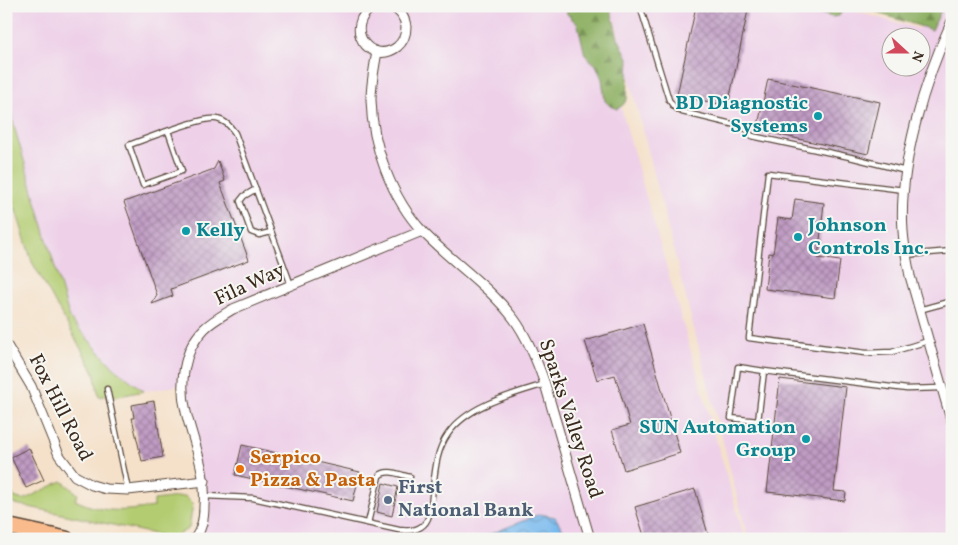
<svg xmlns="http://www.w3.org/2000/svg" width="958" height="545" viewBox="0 0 958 545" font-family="Vollkorn,serif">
<defs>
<pattern id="forest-firs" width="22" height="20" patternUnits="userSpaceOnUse" patternTransform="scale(1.25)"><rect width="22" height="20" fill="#8eb063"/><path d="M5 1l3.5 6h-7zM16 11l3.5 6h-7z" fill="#758f51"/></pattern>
<pattern id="water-waves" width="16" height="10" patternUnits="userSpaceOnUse" patternTransform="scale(1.25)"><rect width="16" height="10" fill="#79baee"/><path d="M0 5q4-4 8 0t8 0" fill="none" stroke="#6497c0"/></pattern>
<pattern id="building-cross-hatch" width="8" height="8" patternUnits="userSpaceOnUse" patternTransform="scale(1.25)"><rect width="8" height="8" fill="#c09bc4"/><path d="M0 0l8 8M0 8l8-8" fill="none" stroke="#9d7f9f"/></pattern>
</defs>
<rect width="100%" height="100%" fill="#f6f6f2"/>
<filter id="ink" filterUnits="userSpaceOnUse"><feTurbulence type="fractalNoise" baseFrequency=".02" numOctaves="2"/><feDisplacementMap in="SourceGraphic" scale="10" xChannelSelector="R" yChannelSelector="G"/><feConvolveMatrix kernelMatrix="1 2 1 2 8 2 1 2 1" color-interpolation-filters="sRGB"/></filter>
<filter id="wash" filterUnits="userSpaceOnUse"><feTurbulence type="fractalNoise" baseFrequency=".0096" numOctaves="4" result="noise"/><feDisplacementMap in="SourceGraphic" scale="20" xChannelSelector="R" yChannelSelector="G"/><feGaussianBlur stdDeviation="1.12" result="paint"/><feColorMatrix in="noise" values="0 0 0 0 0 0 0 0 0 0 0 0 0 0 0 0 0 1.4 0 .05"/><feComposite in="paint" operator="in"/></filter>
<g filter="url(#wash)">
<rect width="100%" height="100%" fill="#f5e1ca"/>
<g fill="#eed0e8" fill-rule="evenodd">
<polygon points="6,6 595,6 594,10 631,144 745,539 201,539 204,526 204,498 182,385 144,391 114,368 70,319 12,119 6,41"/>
<path d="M611,6H836L919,29L931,6H952V539H748ZM890,38H920V68H890Z"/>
</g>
<g fill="#b3cc71" stroke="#777b48">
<polygon points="6,41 12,119 70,319 114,368 144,391 109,398 108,395 99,397 94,372 32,262 13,201 6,192"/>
<path d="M6,480L14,497L23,500L62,481L78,494L75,500C104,514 124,511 154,507V500L185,496L193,504L189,528L173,538L6,502Z"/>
</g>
<g fill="url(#forest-firs)" stroke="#646d40">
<polygon points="566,6 610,6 618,38 629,60 627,99 623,105 617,109 610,106 605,101 602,79 596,65 585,55 578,25 567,14"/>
<polygon points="796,6 845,6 839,16 832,17"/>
<polygon points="865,6 943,6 932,30 884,15"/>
</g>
<polygon fill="url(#water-waves)" stroke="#5a7286" points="540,514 555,517 563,530 562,539 478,539"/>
<g id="blocks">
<g fill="url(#building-cross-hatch)">
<polygon points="696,6 730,6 748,10 728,106 677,95"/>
<polygon points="768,79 880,102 868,154 757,130"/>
<polygon points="218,161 225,181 220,183 249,260 171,289 173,296 152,304 157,295 124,202 214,169"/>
<polygon points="795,199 824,203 818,258 840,261 835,298 765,289 769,253 773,254 778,218 792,220"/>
<polygon points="643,324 680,453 624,470 612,430 630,425 615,375 597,380 585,341"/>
<polygon points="780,379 846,387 834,491 846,492 845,501 767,492"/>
<polygon points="154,401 163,457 142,461 132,418 134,418 132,405"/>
<polygon points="242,445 360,472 353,501 235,475"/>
<polygon points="29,448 44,480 26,488 11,457"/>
<polygon points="383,483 398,487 392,516 377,512"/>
<polygon points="695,489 708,534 705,535 706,539 645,539 635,507"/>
</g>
</g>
</g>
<g filter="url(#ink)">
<use href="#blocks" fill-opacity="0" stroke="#574538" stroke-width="1"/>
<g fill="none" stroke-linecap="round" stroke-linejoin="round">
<g stroke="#574538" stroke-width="7">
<g id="service">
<polyline points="640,6 669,100 674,107 682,112 744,127 752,136 850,157 906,171"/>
<path d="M168,131L182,171L143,185L129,145C146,139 203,116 217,119C226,121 230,126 235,133L291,285"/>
<polyline points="256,189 244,196 240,201 251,232 259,235 271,232"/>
<polyline points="904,190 768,173 749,338 866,353 892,352 928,341"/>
<polyline points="905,255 952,251"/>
<polyline points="919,310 952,301"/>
<polyline points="764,371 738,367 731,418 758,421 764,371 907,389 942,388"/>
<polyline points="107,389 128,490"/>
<path d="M205,496L253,498L399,530C410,531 419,531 426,522C431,515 431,504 432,496C435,475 435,452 448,434C468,405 513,394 545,384"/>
<path d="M368,523L379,476C386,468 401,475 410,477"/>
</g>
</g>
<g stroke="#574538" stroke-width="11">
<g id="minor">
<path d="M374,6C341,26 370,67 397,47C403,42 406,34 406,27C405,17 399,10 391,6"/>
<path d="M952,21C925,79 898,166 903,231C904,246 907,261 910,276L952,423"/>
<path d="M377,52C374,68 371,84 371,100C372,146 392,199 423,232C452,262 488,285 514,319C528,338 537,361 545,384L590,539"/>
<polyline points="6,344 31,386 59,455 75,476 92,485 106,489 128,490 205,481"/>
<path d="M195,539C202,528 204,519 204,506C207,471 194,445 186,412C179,385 183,350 204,329C212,321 223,315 233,309L422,231"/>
</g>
</g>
<g stroke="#574538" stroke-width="18">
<polyline id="primary" points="6,526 66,539"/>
</g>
<use href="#service" stroke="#fff" stroke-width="4.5"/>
<use href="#minor" stroke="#fff" stroke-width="9"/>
<use href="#primary" stroke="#fabb8c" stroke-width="15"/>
</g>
</g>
<g fill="#0f9aa8" stroke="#f6f6f2" stroke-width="2">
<circle cx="818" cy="116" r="5"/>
<circle cx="186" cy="231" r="5"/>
<circle cx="798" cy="237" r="5"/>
<circle cx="806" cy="439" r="5"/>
</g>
<circle fill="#e8710a" stroke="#f6f6f2" stroke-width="2" cx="240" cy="469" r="5"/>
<circle fill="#5c6f8a" stroke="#f6f6f2" stroke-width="2" cx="388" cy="500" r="5"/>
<g text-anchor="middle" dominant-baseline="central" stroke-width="4" stroke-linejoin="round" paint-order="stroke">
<g font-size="20" font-weight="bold" fill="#0d838f" stroke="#f6f6f2" text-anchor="end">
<text x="808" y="104">BD Diagnostic<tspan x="808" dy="23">Systems</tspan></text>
<text x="808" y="226" text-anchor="start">Johnson<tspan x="808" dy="23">Controls Inc.</tspan></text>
<text x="196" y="231" text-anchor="start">Kelly</text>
<text x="796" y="428">SUN Automation<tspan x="796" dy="23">Group</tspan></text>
</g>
<g font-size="20" fill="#3b2a1e" stroke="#f6f6f2">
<text transform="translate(250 285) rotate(-25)">Fila Way</text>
<text transform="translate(60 408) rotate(63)">Fox Hill Road</text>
<text transform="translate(570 419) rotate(72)">Sparks Valley Road</text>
</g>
<g font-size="20" font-weight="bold" fill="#c56008" stroke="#f6f6f2" text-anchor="start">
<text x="250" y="458">Serpico<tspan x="250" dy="23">Pizza &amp; Pasta</tspan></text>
</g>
<g font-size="20" font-weight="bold" fill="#4e5e75" stroke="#f6f6f2" text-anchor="start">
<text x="398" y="488">First<tspan x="398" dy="23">National Bank</tspan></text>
</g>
</g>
<rect width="958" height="545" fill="none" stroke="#f6f6f2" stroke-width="25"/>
<g transform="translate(906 52) rotate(111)"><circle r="24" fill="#f6f6f2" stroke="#aba49d"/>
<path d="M0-4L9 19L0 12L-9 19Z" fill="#d1495b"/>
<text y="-8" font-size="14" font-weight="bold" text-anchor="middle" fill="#3b2a1e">N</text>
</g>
</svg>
